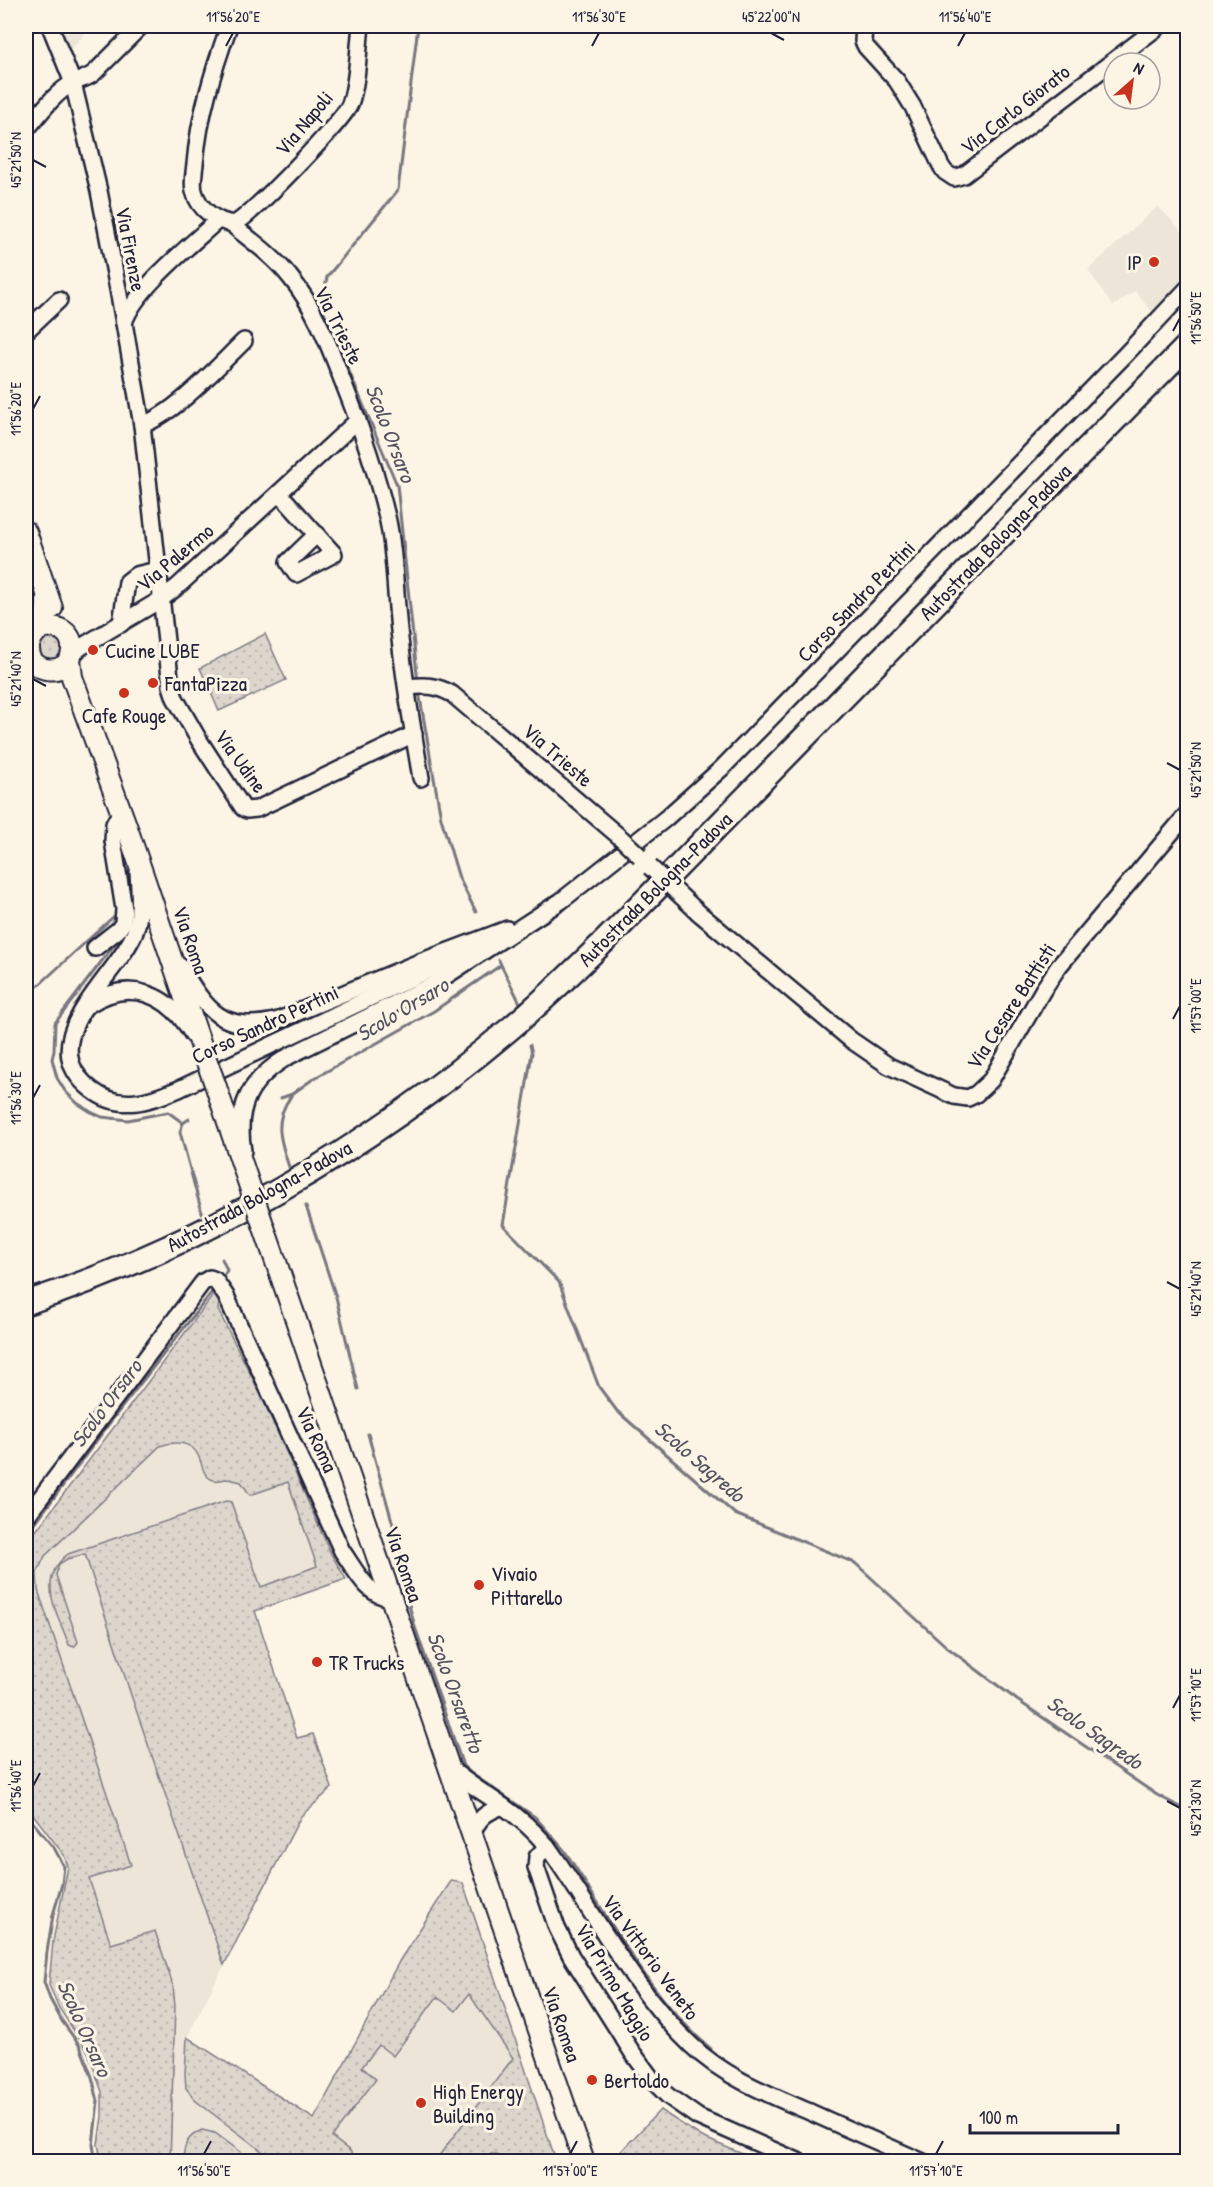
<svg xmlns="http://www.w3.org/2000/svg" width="1213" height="2187" viewBox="0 0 1213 2187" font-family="'Patrick Hand',sans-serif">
<defs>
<pattern id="grass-dots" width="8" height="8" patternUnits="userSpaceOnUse" patternTransform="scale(1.5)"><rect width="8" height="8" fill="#dcd6cc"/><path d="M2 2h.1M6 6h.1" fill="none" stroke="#bcb7b0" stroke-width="1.8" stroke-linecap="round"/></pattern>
</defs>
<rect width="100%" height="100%" fill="#fcf5e5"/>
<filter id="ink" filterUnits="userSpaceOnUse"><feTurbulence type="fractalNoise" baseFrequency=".0167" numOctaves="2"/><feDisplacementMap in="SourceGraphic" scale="12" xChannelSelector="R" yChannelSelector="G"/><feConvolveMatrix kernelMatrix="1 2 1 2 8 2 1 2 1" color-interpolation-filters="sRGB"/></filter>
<g filter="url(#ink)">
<g fill="#ece5d8">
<polygon points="56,26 92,26 69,51"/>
<polygon points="1158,206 1187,237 1187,274 1152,312 1135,291 1113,306 1088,270"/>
<polygon points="214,1294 219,1301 218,1310 261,1395 331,1554 346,1579 255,1611 297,1738 313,1734 332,1788 301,1816 187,2037 314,2119 400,1960 451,1881 463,1883 556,2161 101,2161 98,2144 102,2116 102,2092 88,2052 59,2008 49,1985 53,1941 68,1867 64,1855 26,1805 26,1544"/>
</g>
<g fill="url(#grass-dots)" stroke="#7f7c84" stroke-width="1.5">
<polygon points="265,634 286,680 219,711 200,668"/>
<polygon points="54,636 62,641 63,654 53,662 41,658 38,646 42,639"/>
<path d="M214,1294L219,1301L218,1310L261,1395L331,1554L346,1579L255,1611L297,1738L313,1734L332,1788L301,1816L224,1965L131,1695L85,1554L67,1559L59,1564L56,1575L78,1642L74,1647L69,1645C58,1614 35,1579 68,1554L226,1501L231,1502L261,1587L317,1566L288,1482L250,1495L241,1482C236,1481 231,1479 226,1479C219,1480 215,1483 208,1477C202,1472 202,1463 198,1455C191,1441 173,1441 160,1446L45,1556L37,1573L38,1590L131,1865L89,1879L111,1944L155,1931L173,1985L175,2007L170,2161H101L98,2144L102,2116V2092L88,2052L59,2008L49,1985L53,1941L68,1867L64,1855L26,1805V1544Z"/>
<polygon points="451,1881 463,1883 556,2161 506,2161 496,2154 490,2154 484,2161 435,2161 513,2058 469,1994 456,2011 437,1997 393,2056 379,2045 362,2067 376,2079 332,2137 351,2152 352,2161 275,2161 196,2101 186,2088 185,2074 187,2037 314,2119 400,1960"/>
<polygon points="660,2110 702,2137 759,2161 612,2161"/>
<path d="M202,2130L215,2133L253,2161H183C184,2145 186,2137 202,2130Z"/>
</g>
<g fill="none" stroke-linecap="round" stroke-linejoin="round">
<g stroke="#78757e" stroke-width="3">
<polyline points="418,683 397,485 322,307 327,277 398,190 418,26"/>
<polyline points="419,692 441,818 459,878 476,912"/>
<polyline points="120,937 55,1023 54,1051 52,1059 57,1078 65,1091 77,1103 91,1112 102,1117 128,1120 168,1112 183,1123"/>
<polyline points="501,965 520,1003"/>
<polyline points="26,997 113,917 118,916"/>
<polyline points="530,1045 532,1053 503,1225 559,1282 599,1387 617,1411 735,1514 855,1563 948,1648 1017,1700 1157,1795 1188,1811"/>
<polyline points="281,1098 292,1094 313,1079 434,1011 501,965 499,960"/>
<polyline points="189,1119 183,1123 180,1132 202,1213"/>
<path d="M290,1170C281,1142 272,1122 291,1096"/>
<polyline points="306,1206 336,1297 358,1389"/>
<polyline points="222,1259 227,1270 225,1274"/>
<path d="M368,1434L408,1579L409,1605L415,1627L463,1766L472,1774L535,1817L564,1850C610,1918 648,1996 711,2049L709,2052"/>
<polyline points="26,1535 111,1421 212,1292"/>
<polyline points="26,1814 54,1848 64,1866 62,1884 53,1915 47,1952 44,1982 50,1999 62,2021 80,2046 92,2077 98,2101 93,2145 96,2162"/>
</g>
<g stroke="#22223b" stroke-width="20">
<g id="minor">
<polyline points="50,26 73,83 99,191 118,289 142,425 171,686 175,698 199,740 243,808 247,810 257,809 414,734"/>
<path d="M229,26C213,71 199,116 195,164C194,173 192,182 194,191C199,210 217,222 234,224L236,228C255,243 275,258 290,277C315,307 329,346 343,382C361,427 377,474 388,521C396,560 395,600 400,639C405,685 413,732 421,778"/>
<polyline points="864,26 863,41 866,47 897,81 913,107 941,166 945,172 954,178 964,175 1159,26"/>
<path d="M26,130C39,115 54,93 73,83C80,79 87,79 94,73L141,26"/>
<path d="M234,224C249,218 345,119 350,104C358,82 358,49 361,26"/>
<path d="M124,323C134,290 192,244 218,220"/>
<polyline points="26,331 59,300"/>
<path d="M142,425C176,413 217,367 244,341"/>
<polyline points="279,493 334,554 296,574 288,562 317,534"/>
<polyline points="121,624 127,582 136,575 157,570"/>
<polyline points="71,656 81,647 160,600 177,587 358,420"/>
<path d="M408,687C425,685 436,685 452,694L621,838"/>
<path d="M138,872C139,891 142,913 135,932C117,978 28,1041 92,1090C120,1112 150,1101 179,1089L471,950"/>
<polyline points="699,913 851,1040 889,1066 954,1096 968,1098 976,1094 991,1080 1043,990 1059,966 1188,813"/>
<polyline points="95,948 118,930 123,923 124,909 113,841 114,824 121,811"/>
<path d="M180,966C207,1011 222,1034 279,1020L422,961L507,929"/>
<path d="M88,1005C130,977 169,994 193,1035"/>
<path d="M243,1151C235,1105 250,1079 289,1056L432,985L561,901L665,819L722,768L1125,355L1188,288"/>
<path d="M26,1517L203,1282L210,1278L215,1280L226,1296L342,1551C353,1566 369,1599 390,1597"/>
<path d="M449,1767C466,1783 485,1793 504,1807C520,1818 534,1831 547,1846C594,1911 632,1989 691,2045C724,2077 768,2094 810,2112C847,2129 885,2145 923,2162"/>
<path d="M472,1835C478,1818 486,1812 503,1806"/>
<polyline points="547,1846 537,1857 536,1867 557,1928 571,1956 632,2052 654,2082 668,2096 698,2117 800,2162"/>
</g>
</g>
<g stroke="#22223b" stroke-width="24">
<g id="major">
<polyline points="26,532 52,608"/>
<path d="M37,631C53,622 74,630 72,651C70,677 29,675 29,649C28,637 39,631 44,621C47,614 47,605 47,598"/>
<polyline points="70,659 72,677 126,825 204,1054"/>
<polyline points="215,1084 251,1190"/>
<polyline points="294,1314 584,2162"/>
</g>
</g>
<g stroke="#22223b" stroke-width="27">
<path id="highway" d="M26,1303C203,1245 369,1148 512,1027C550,995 585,960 621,925L1188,345"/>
</g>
<use href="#minor" stroke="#fcf5e5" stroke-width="15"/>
<use href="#major" stroke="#fcf5e5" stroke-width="20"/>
<use href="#highway" stroke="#fcf5e5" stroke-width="22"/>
<g stroke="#22223b" stroke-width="20" stroke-linecap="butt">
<g id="minor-bridge">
<polyline points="621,838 640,856"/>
<polyline points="650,867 699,913"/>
</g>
</g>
<g stroke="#22223b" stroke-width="24" stroke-linecap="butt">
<g id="major-bridge">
<polyline points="204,1054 215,1084"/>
<polyline points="251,1190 294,1314"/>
</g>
</g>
<use href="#minor-bridge" stroke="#fcf5e5" stroke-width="15"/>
<use href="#major-bridge" stroke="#fcf5e5" stroke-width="20"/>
</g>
</g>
<path fill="none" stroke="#22223b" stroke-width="2" d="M771,33L784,40M226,46L233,33M592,46L599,33M958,46L965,33M33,160L46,167M1173,331L1180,318M33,409L40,396M33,679L46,686M1167,763L1180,770M1173,1019L1180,1006M33,1098L40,1085M1167,1282L1180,1289M1173,1708L1180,1695M33,1786L40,1773M1167,1801L1180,1808M204,2154L211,2141M570,2154L577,2141M936,2154L943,2141"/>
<g fill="#c8321e" stroke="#fcf5e5" stroke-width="2">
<circle cx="1154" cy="262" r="6"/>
<circle cx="93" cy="650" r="6"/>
<circle cx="153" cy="683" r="6"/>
<circle cx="124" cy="693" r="6"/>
<circle cx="479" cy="1585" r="6"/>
<circle cx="317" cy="1662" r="6"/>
<circle cx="592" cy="2080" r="6"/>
<circle cx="421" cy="2103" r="6"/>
</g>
<g text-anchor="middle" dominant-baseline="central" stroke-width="6" stroke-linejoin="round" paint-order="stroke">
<g font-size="21" fill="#22223b" stroke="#fcf5e5">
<text transform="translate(1015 109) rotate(-38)">Via Carlo Giorato</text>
<text transform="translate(304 123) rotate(-50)">Via Napoli</text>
<text transform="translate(131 249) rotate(79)">Via Firenze</text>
<text transform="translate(339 325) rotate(64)">Via Trieste</text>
<text transform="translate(995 542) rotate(-46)">Autostrada Bologna-Padova</text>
<text transform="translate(175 557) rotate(-40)">Via Palermo</text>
<text transform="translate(856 601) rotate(-46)">Corso Sandro Pertini</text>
<text transform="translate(558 755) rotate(41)">Via Trieste</text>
<text transform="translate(241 761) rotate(54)">Via Udine</text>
<text transform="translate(655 889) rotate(-45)">Autostrada Bologna-Padova</text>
<text transform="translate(191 940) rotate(71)">Via Roma</text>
<text transform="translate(1011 1006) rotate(-57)">Via Cesare Battisti</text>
<text transform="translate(265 1024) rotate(-25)">Corso Sandro Pertini</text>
<text transform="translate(259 1196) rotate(-29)">Autostrada Bologna-Padova</text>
<text transform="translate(317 1439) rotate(65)">Via Roma</text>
<text transform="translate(404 1564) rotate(71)">Via Romea</text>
<text transform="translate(651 1957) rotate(54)">Via Vittorio Veneto</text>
<text transform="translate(615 1982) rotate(59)">Via Primo Maggio</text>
<text transform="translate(562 2024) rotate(71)">Via Romea</text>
</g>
<g font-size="21" fill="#22223b" stroke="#fcf5e5" text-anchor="start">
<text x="1142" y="262" text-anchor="end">IP</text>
<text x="105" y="650">Cucine LUBE</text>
<text x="165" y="683">FantaPizza</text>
<text x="124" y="715" text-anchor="middle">Cafe Rouge</text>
<text x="491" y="1573">Vivaio<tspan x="491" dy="24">Pittarello</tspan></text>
<text x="329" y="1662">TR Trucks</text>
<text x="604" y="2080">Bertoldo</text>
<text x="433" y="2091">High Energy<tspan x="433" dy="24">Building</tspan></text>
</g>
<g font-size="22" font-style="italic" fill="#545362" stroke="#fcf5e5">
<text transform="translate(391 433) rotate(69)">Scolo Orsaro</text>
<text transform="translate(402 1009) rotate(-31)">Scolo Orsaro</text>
<text transform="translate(106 1403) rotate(-53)">Scolo Orsaro</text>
<text transform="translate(700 1461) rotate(41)">Scolo Sagredo</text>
<text transform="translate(456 1692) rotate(70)">Scolo Orsaretto</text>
<text transform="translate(1095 1732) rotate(35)">Scolo Sagredo</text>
<text transform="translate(85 2028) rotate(66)">Scolo Orsaro</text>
</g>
</g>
<rect width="1213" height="2187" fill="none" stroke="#fcf5e5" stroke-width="66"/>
<g transform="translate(1132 81) rotate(28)"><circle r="28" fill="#fcf5e5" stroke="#a5a1a1" stroke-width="1.5"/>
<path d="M0-4.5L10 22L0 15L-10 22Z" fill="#c8321e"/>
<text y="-9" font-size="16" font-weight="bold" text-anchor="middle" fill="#22223b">N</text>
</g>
<path d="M970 2124v9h148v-9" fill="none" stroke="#22223b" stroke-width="3"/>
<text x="979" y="2124" font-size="18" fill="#22223b" stroke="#fcf5e5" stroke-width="4.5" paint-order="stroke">100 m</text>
<rect x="33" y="33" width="1147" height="2121" fill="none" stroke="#22223b" stroke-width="2"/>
<g font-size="15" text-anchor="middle" fill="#22223b">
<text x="233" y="22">11°56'20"E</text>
<text x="599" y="22">11°56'30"E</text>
<text x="771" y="22">45°22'00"N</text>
<text x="965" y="22">11°56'40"E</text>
<text transform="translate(16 160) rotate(-90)" y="5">45°21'50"N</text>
<text transform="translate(1196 318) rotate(-90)" y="5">11°56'50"E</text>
<text transform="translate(16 409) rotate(-90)" y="5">11°56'20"E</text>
<text transform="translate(16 679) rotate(-90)" y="5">45°21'40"N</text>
<text transform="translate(1196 770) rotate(-90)" y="5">45°21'50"N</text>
<text transform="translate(1196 1006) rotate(-90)" y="5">11°57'00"E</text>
<text transform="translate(16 1098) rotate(-90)" y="5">11°56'30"E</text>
<text transform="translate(1196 1289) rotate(-90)" y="5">45°21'40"N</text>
<text transform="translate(1196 1695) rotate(-90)" y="5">11°57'10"E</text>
<text transform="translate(16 1786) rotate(-90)" y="5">11°56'40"E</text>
<text transform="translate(1196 1808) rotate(-90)" y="5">45°21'30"N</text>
<text x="204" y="2176">11°56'50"E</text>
<text x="570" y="2176">11°57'00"E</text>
<text x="936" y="2176">11°57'10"E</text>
</g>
</svg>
